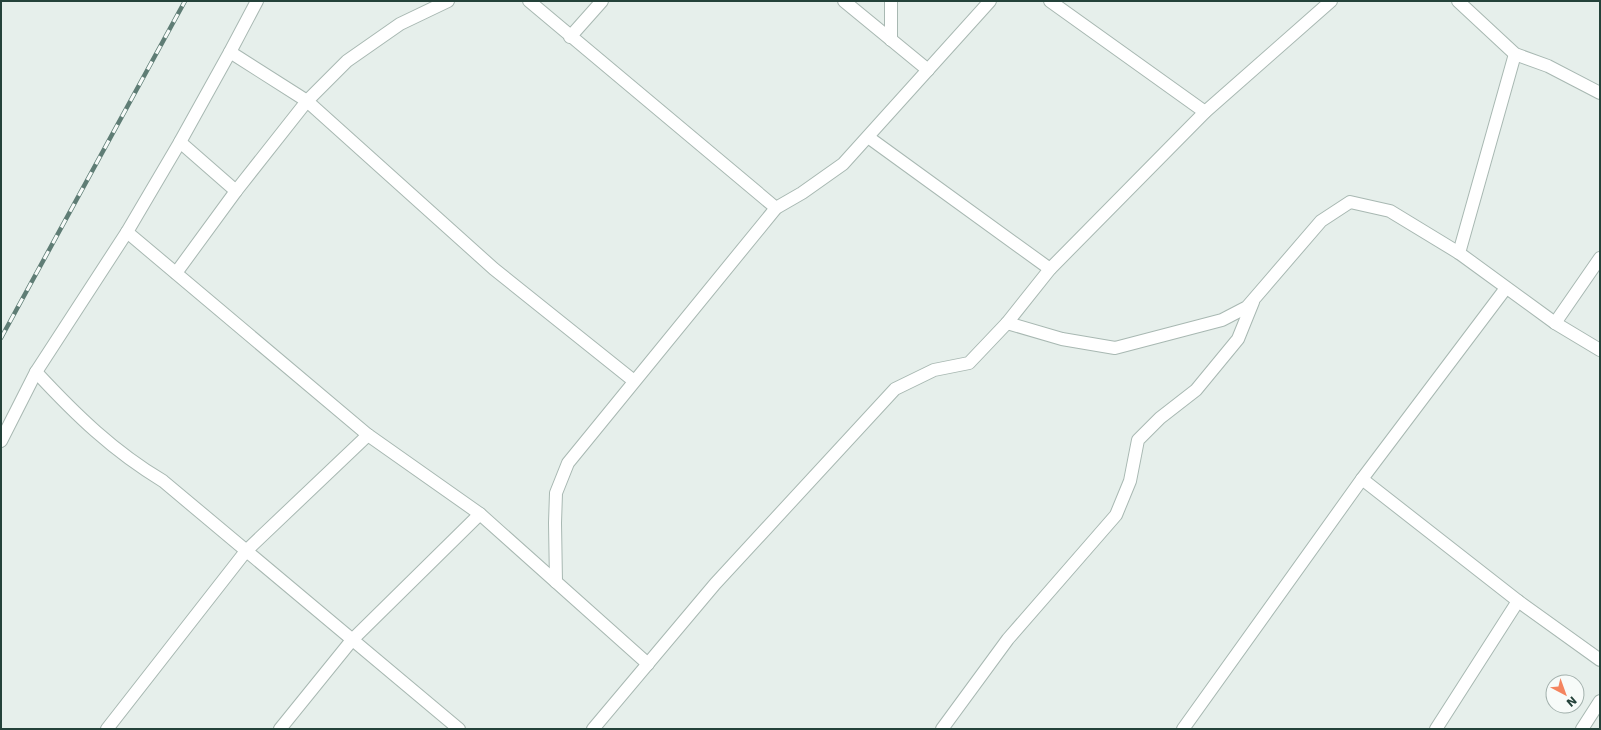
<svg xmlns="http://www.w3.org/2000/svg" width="1601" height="730" viewBox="0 0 1601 730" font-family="'DejaVu Sans',sans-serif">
<rect width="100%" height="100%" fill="#e6efeb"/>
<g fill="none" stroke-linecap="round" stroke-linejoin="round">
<g stroke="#a8b8b2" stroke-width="14">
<g id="minor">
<polyline points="529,1 776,208"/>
<polyline points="844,1 928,70"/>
<polyline points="1050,1 1205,112"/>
<polyline points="1458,1 1515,54 1548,66 1600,93"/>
<polyline points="570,37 602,1"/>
<polyline points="891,40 891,1"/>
<polyline points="230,52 307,101 494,269 634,381"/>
<polyline points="868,137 1050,269"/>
<polyline points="180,142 236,191"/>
<polyline points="127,232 368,435 480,514 648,664"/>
<polyline points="1459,253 1515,54"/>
<polyline points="176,273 236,191 307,101 347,61 400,24 448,1"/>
<polyline points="1007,323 1062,339 1115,348 1222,320 1247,307 1321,221 1350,202 1390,211 1459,253 1555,323 1600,350"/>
<polyline points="1555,323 1600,258"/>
<path d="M36,372C76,415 113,451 163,481L459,729"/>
<polyline points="1,441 36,372 127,232 180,142 230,52 257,1"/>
<polyline points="1362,479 1518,601 1600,660"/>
<polyline points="556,582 555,523 556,493 568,463 776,208 802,193 843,164 990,1"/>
<polyline points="107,729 246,551 368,435"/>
<polyline points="280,729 352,640 480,514"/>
<polyline points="593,729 715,584 895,389 934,370 969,363 1007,323 1050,269 1205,112 1331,1"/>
<polyline points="942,729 1008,639 1116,515 1130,481 1138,440 1160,418 1196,390 1238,339 1253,302"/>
<polyline points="1183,729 1362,479 1506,288"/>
<polyline points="1436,729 1518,601"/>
<polyline points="1582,729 1600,701"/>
</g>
</g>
<use href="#minor" stroke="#fff" stroke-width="12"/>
<g stroke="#5f7d75" stroke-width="4.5">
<polyline id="rail" points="1,338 185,1"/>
</g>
<use href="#rail" stroke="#f7fbf9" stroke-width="3" stroke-dasharray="9" stroke-linecap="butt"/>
</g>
<rect width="1601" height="730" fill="none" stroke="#24423a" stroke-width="4"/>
<g transform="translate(1565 694) rotate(139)"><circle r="19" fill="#f7fbf9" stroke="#a3b1ad"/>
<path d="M0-3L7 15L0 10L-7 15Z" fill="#f4845f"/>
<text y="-6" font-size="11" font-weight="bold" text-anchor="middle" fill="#24423a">N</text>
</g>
</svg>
